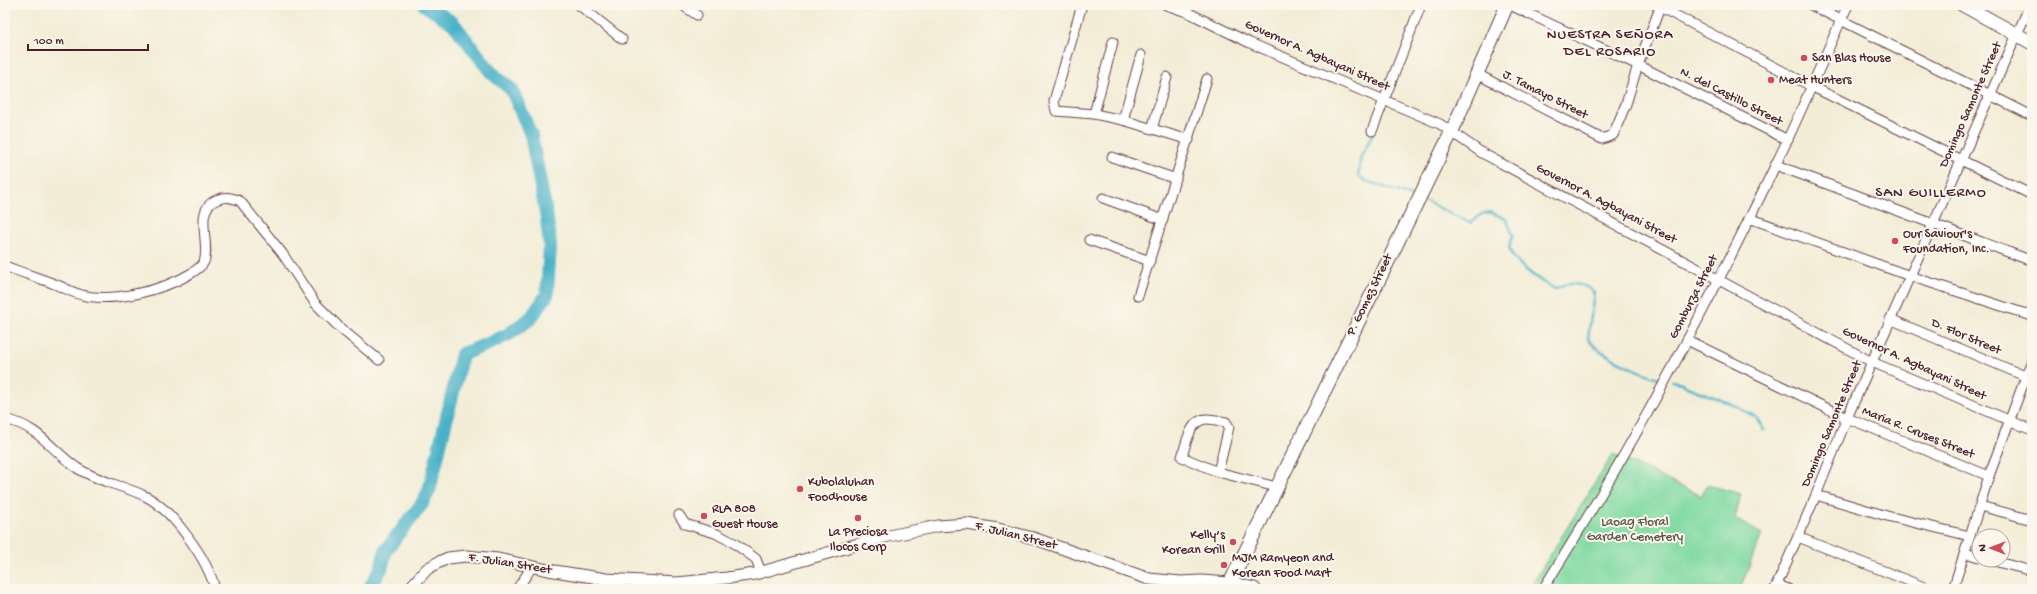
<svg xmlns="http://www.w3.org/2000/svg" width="2037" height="594" viewBox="0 0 2037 594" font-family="'Gochi Hand',sans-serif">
<rect width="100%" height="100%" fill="#fbf7ec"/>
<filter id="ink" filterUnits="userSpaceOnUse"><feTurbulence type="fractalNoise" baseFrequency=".025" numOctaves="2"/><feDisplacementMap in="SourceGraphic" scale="8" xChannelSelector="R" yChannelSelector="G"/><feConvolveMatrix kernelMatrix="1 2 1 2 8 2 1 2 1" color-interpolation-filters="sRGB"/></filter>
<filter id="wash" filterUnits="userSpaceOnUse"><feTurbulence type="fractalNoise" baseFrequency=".012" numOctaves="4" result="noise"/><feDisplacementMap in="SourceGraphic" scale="16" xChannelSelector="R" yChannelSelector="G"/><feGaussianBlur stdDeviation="0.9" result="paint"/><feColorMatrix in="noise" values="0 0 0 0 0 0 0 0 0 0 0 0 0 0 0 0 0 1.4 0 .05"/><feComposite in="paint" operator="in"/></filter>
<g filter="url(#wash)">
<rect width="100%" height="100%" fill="#f3edd7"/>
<polygon fill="#7fd9a0" stroke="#647c66" points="1613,454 1701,496 1708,485 1741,494 1735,519 1762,534 1740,589 1529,589"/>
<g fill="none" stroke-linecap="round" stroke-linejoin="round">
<g stroke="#4ab2c8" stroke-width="2.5">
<polyline points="1373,133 1361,157 1358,176 1366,181 1411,196"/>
<path d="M1423,200L1470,223L1482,214L1490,212L1506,219L1513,235C1511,241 1508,244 1510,250C1514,264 1543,283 1555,289C1568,281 1583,283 1594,292L1588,339C1597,353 1642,374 1659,378"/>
<polyline points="1672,381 1682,383 1687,387 1729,403 1756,417 1764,430"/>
</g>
<polyline stroke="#4ab2c8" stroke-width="14" points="369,589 381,569 386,550 421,505 429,491 462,354 488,344 509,334 531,318 547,295 550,245 547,218 531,135 512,90 491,72 453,23 425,5"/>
</g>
</g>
<g filter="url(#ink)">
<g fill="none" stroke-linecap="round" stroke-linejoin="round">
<g stroke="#633e45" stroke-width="11">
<g id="minor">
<polyline points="579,5 622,39"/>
<polyline points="682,5 697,15"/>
<polyline points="1082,5 1054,101 1056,111 1094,114 1123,120 1189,140"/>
<polyline points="1166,5 1187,12 1250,43 1440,124 1482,153 1872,362 2032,430"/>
<polyline points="1510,5 1638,65 1788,140"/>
<polyline points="1656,5 1811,86 2032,195"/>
<polyline points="1811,5 2032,116"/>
<polyline points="1477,74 1602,139 1613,135 1626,104 1638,65 1661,5"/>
<polyline points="1094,114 1113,42"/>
<polyline points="1123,120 1141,55"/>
<polyline points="1152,129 1167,77"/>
<polyline points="1372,131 1421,5"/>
<polyline points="1112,157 1176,179"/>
<polyline points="1776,165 2032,261"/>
<polyline points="1103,198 1163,220"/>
<polyline points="1749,218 1910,276 2032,316"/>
<polyline points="1089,240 1150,261"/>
<path d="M5,266C22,273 40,278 57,285C65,288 73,293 82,295C113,303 163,290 190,274C195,271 201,267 204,262C211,244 193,210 216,200C225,196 231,197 240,201L282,253L315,303L340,328L379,360"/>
<polyline points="1138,296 1207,79"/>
<polyline points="1890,319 2032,379"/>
<polyline points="1687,340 1847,418 1989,476"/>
<path d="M5,419C40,427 51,450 77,468C99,482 122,485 145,496C172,509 208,560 215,589"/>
<path d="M1218,472L1229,427L1226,422C1220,421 1213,419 1207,419C1190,419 1186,444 1182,457L1218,472L1276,487"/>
<polyline points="1816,495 1887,516 1970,536"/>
<polyline points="1980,506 2032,520"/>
<polyline points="679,515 685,524 715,533 734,543 756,559 761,572"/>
<polyline points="1798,537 1929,589"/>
<polyline points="1965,553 1979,557"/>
<polyline points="1990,560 2032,571"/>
<polyline points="1777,585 1788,589"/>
<polyline points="517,589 532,567"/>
<path d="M1543,589C1630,452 1707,308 1777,162C1802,110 1824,57 1848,5"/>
<polyline points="1775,589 1816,495 1847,418 2030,5"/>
<polyline points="1953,589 1989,476 2032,360"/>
</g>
</g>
<g stroke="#633e45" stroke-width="13">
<polyline id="tertiary" points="409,589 427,569 437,563 448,558 466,556 498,559 548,570 606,579 677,583 727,578 755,574 879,538 938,526 967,524 998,529 1033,538 1149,579 1181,582 1201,581 1230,583"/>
</g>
<g stroke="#633e45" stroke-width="15">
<g id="secondary">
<polyline points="1963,5 2032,43"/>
<polyline points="1254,589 1230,583 1452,131 1507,5"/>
</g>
</g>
<use href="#minor" stroke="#fff" stroke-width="9"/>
<use href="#tertiary" stroke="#fff" stroke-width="11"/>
<use href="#secondary" stroke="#fff" stroke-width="13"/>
</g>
</g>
<g fill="#d1495b" stroke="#fbf7ec" stroke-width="1.5">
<circle cx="1804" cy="58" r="4"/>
<circle cx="1771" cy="80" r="4"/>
<circle cx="1895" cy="241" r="4"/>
<circle cx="800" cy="489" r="4"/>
<circle cx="704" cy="516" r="4"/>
<circle cx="858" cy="518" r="4"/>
<circle cx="1233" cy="542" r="4"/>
<circle cx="1224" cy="565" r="4"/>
</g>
<g text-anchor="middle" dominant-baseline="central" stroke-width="4" stroke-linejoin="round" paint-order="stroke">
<g font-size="13" fill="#4a1f2b" stroke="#fbf7ec">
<text transform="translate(1317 56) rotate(24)">Governor A. Agbayani Street</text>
<text transform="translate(1545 95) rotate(27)">J. Tamayo Street</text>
<text transform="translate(1731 97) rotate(27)">N. del Castillo Street</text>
<text transform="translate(1971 105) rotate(-66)">Domingo Samonte Street</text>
<text transform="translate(1606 204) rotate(28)">Governor A. Agbayani Street</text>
<text transform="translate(1370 295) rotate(-64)">P. Gomez Street</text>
<text transform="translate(1694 297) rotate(-63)">Gomburza Street</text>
<text transform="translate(1966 337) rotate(23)">D. Flor Street</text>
<text transform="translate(1914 364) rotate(25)">Governor A. Agbayani Street</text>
<text transform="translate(1832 424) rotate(-67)">Domingo Samonte Street</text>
<text transform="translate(1918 433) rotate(22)">Maria R. Cruses Street</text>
<text transform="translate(1016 536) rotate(14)">F. Julian Street</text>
<text transform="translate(510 564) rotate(9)">F. Julian Street</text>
</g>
<g font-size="13" fill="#4a1f2b" stroke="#fbf7ec" text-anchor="start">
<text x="1812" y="58">San Blas House</text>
<text x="1779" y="80">Meat Hunters</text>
<text x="1903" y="234">Our Saviour's<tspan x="1903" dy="15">Foundation, Inc.</tspan></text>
<text x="808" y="482">Kubolaluhan<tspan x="808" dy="15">Foodhouse</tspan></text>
<text x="712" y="509">RLA 808<tspan x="712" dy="15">Guest House</tspan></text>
<text x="858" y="532" text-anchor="middle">La Preciosa<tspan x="858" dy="15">Ilocos Corp</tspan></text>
<text x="1225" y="535" text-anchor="end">Kelly’s<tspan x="1225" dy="15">Korean Grill</tspan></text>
<text x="1232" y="558">MJM Ramyeon and<tspan x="1232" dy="15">Korean Food Mart</tspan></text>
</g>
<g font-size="13" fill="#5a574e" stroke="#fbf7ec">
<text x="1635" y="522">Laoag Floral<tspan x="1635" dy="15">Garden Cemetery</tspan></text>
</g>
<g font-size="15" letter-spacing="1" fill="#4a1f2b" stroke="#fbf7ec">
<text x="1610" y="35">NUESTRA SEÑORA<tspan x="1610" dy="17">DEL ROSARIO</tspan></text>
<text x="1931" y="193">SAN GUILLERMO</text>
</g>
</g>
<rect width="2037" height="594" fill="none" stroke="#fbf7ec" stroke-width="20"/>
<g transform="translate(1991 548) rotate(270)"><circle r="19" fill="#fbf7ec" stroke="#b4a19f"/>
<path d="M0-3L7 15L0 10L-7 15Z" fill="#d1495b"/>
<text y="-6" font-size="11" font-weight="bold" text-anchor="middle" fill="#4a1f2b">N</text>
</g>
<path d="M28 44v6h120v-6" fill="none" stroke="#4a1f2b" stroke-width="2"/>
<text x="34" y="44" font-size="12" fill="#4a1f2b" stroke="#fbf7ec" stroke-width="3" paint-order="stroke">100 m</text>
</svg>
